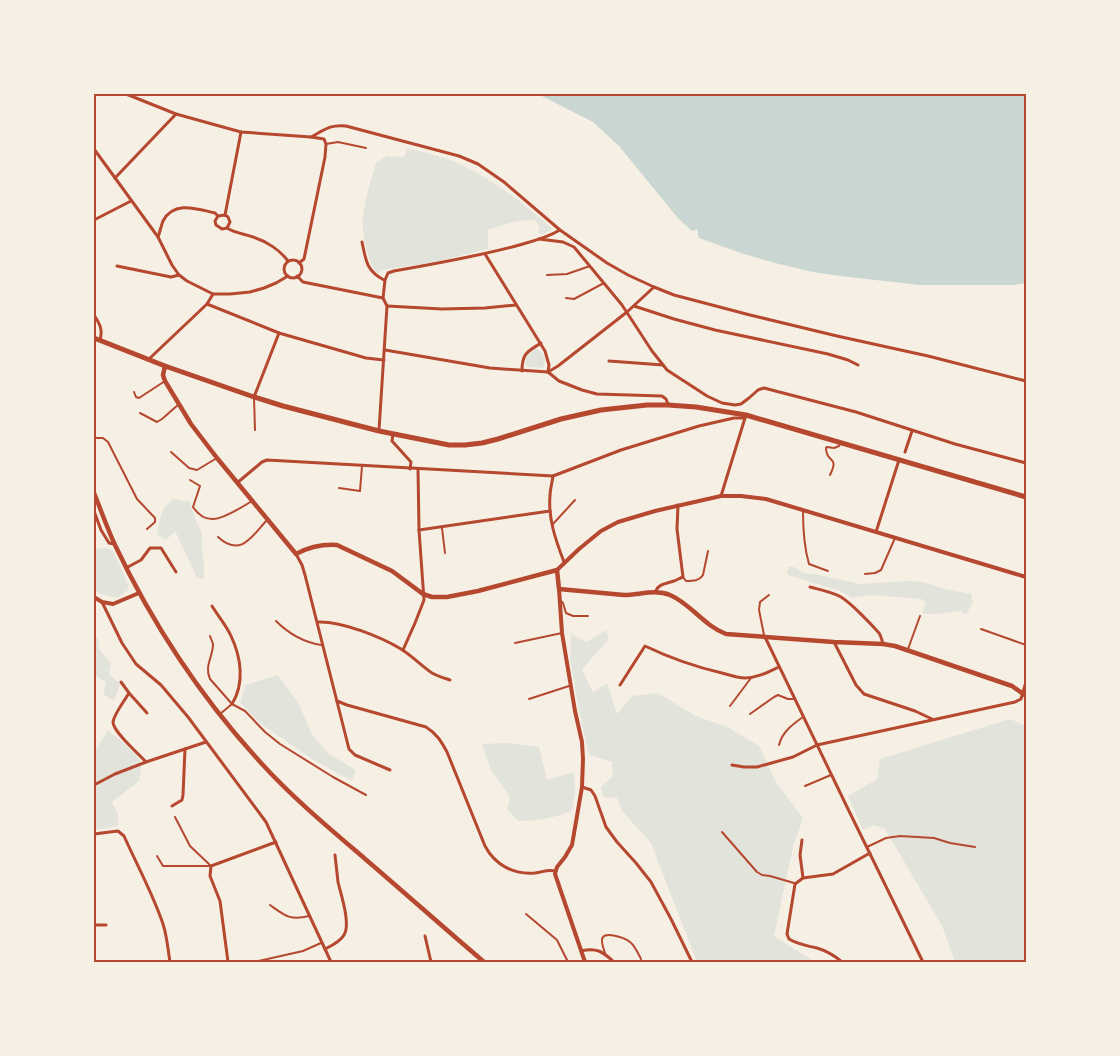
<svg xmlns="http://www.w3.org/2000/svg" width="1120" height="1056" viewBox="0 0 1120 1056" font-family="'Fira Sans',sans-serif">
<rect width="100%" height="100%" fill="#f6efe4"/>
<g fill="#e2e4dc">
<path d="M407,148C423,152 445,157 460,164C494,180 523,203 552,228L551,230L542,235L538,233L540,227L535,220C519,219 502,225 488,230V249L434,262L382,270L378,274C368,266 361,229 363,216C365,198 371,180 376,163L387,156L404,157Z"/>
<path d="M536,349C544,350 548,363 542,368L529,367L526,365C523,356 529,353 536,349Z"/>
<path d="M173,499L190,502L195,519L202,533V550L204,563V579L197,578L175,531L166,540L157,534C160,519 160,509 173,499Z"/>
<path d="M106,548L113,551L128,584V590L119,597C110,597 102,596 94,590V551L95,549Z"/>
<polygon points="789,567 794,567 802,573 819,575 860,584 909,581 923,582 945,589 971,594 973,602 966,615 960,611 936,614 922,614 926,602 921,599 871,595 852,598 840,591 788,575 787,571"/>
<polygon points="606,630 609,639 582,669 593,692 607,683 617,714 632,696 658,693 694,715 729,728 759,746 776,782 803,818 793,847 774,936 815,962 697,962 651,843 622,811 617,798 603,797 601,787 613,776 612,762 589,755 578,705 570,658 571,634 587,642"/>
<polygon points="94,636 98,639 99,649 111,663 109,674 120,684 114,701 103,694 106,683 94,674"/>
<polygon points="278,675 299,704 312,735 329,754 356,770 352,781 312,759 261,724 240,703 245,685"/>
<polygon points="1010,719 1026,726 1026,962 955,962 942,926 885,829 873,825 863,830 848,796 877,779 880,759"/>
<path d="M108,730C117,738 135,751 140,761C143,767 140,775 139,781L112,802L118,814V826L96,830L94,829V754Z"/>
<path d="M509,743L539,747L547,780L574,772L575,792L572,811C553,818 538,821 518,821L507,809L510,797L491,770L482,744Z"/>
</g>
<polygon fill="#c9d6d2" points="538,94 1026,94 1026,283 1013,285 920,285 840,276 813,272 775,263 741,253 699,238 697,229 692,231 677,217 619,146 593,122"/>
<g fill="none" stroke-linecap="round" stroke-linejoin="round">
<g stroke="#b5482f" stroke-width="2">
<polyline points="326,144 338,142 366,148"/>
<polyline points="547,275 567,274 590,266"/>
<polyline points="566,298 574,299 604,283"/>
<polyline points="134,392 136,397 139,398 165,381"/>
<polyline points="254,397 255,430"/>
<polyline points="140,413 157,422 162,419 179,404"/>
<polyline points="94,438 103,438 108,442 137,499 155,518 155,522 147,529"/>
<polyline points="171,452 189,468 197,470 217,458"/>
<path d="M830,475C840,455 826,464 826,448L827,447L834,448L839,446L840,444"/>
<path d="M190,480L200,486L193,507C197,513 204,519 212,519C221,520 244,506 252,501"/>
<polyline points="339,488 360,491 362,466"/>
<path d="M803,511C803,529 804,547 809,564L828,571"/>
<polyline points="553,524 575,500"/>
<polyline points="442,528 445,553"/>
<path d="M218,537C241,558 252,536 267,520"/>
<polyline points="865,574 875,573 881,570 895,538"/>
<path d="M683,577L686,581C693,581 699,581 703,575L708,551"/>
<polyline points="561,601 563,603 566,613 573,616 588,616"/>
<path d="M276,621C289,634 303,642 321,645"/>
<polyline points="981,629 1026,645"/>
<polyline points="764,635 759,610 760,602 769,595"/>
<path d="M210,636C211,639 212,641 213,644C213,657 204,666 210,679L232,704L220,714"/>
<polyline points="515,643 562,633"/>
<polyline points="908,649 920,616"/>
<polyline points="529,699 569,686"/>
<polyline points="232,704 245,711 265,732 280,744 333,777 366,795"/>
<polyline points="730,706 751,678"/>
<polyline points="750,714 774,697 778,695 788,699 794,699"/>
<path d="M779,745C782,732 793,724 803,717"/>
<polyline points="805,786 831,775"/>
<polyline points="175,817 190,846 211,866"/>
<polyline points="722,832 757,872 762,875 770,876 794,883"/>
<polyline points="867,847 886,838 900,836 934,838 950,843 975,847"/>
<polyline points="157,856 163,866 211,866"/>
<path d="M270,905C284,915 290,921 309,916"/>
<polyline points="526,914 557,940 568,962"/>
<path d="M605,953C604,950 602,945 602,941C601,929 625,938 630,942C635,946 638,953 641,959"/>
<polyline points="254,962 303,951 321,943"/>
</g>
<g stroke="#b5482f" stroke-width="3">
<polyline points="126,94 176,114 241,132 311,137 324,139 326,144 325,157 304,259 299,263"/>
<path d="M311,137C324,130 331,124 346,126L459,156L478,164L504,182L560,230L607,263L628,275L654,287L674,295L750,315L837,336L928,356L1026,381"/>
<polyline points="94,149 158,237 172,265 179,275 187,281 213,294 230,294 250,292 264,288 276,283 288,276"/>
<polyline points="115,178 176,114"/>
<polyline points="225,215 241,132"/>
<polyline points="94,220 131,201"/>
<path d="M227,228C235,233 244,234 253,237C266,241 280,250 288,261"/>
<path d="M158,237C160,232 161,226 163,221C174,200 197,209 215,213L218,216L225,215L228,217L230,222L227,228L222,229L216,225L215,221L218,216"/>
<polyline points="539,239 563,242 574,247 622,305 652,351 667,370 707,396 722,403 735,405 741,404 749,398 758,390 764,388 856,412 955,444 1026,463"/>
<path d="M362,242C366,260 366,271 384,280"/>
<polyline points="485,254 545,351 549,365 548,372"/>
<circle cx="293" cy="269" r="9"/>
<polyline points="117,266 171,277 179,275"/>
<polyline points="297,276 303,282 383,298"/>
<polyline points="207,304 279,333 366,358 384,360"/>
<polyline points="387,306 442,309 485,308 516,305"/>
<polyline points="634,306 674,319 715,330 828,354 848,360 858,365"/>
<path d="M94,315C100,324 103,330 100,340"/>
<polyline points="385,350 490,368 548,372 559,381 582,390 597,394 662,396 666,399 668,404"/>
<polyline points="149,359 207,304 213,294"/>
<polyline points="609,361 663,365"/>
<path d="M522,371C522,353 527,352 541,343"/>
<polyline points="548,372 558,366 627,312 654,287"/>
<polyline points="254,397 279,333"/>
<path d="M379,430L387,306L383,298L385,280L388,273L394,271C434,264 473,257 512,247C529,242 545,239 560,230"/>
<polyline points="393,434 392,441 411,462 410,469"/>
<polyline points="905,452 912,431"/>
<polyline points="237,483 262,462 267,460 553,476"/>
<polyline points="721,496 745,418"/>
<polyline points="94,511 101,530 109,543 114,544"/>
<polyline points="419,530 550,511"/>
<polyline points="876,532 899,460"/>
<polyline points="296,554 302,565 305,575 349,749 355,755 390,770"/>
<path d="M564,562C556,541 548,519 550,496C550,490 552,483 553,476L621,450L699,426L734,418H745L746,415"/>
<polyline points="126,568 141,560 150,548 161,548 176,572"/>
<path d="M810,587C821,590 832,592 841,597C851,603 871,624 879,633C881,636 882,640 883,644"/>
<path d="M655,592C659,583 666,584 674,581C677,580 680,578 683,577L677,529L678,505"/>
<polyline points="102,602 122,643 136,664 161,685 188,717 266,822 331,962"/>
<path d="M212,606C218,616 226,625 231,636C241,657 245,683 232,704"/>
<path d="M318,622C342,621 381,637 401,649C412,656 422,666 432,673C437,676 444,678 450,680"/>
<polyline points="765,637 848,809 923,962"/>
<polyline points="834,642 856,685 864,694 915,711 932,719"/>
<polyline points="403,650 415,623 424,600 419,530 418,469"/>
<polyline points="121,682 129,693 147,713"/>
<path d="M620,685L645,646C670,658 696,667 722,673C730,675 738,678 745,678C757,678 768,672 779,667"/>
<path d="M129,693C125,700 114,714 113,722C113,732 139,754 146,762L206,742"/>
<path d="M337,701L347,705L426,727C437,734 441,741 447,752L485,846C495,865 514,875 535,873C543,872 548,869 555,871"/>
<polyline points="732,765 744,767 757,767 793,757 817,745 1015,702 1021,699 1026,682"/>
<polyline points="94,785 115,774 146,762"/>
<polyline points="582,787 591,790 595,796 606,827 617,842 636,863 651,882 671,919 692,962"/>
<polyline points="172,806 182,800 183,795 185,749"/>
<path d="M94,834L118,831L124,836C137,865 153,894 163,924C167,936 168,950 170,962"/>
<polyline points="802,840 800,855 803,878"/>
<polyline points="94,925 106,925"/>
<polyline points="425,936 431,962"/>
<path d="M325,949C331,946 340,942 344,935C351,924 341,895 338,882C337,873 336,864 335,855"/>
<path d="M581,951C597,947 603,952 614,962"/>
<polyline points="228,962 220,901 210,876 211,866 276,842"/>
<path d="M842,962C835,956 827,951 817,948C807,946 797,944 789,939L787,934L795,884L803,878L833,874L870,853"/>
</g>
<g stroke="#b5482f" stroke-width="4">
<polyline points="557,570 579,549 601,531 618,522 655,511 721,496 741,496 766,499 1026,577"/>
<polyline points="559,589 562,633 575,711 582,742 583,759 582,787 572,845 565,857 557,867 555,874 585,962"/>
<polyline points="94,597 102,602 113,604 139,593"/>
<polyline points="360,962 375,962"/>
</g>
<g stroke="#b5482f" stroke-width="4.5">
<path d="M165,366L163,375L165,381L191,424L217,458L296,554C309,547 321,544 337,545L392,571L423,594L432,597H447L478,591L557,570L559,589C581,591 603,593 624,595C639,595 655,589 670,595C691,604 703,625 726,634L834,642L883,644L895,646L1012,686L1026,696"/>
<path d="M94,493C101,510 107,528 115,545C153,625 202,699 262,764C293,798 329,828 364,858C405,893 444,928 484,962"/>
</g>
<polyline stroke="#b5482f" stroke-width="5" points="94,338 165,366 254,397 283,406 379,431 449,445 465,445 482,443 498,439 561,419 601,410 647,405 668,405 696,407 746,415 1026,497"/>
</g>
<rect width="1120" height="1056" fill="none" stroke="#f6efe4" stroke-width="190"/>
<rect x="95" y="95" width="930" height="866" fill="none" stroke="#b5482f" stroke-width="2"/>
</svg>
